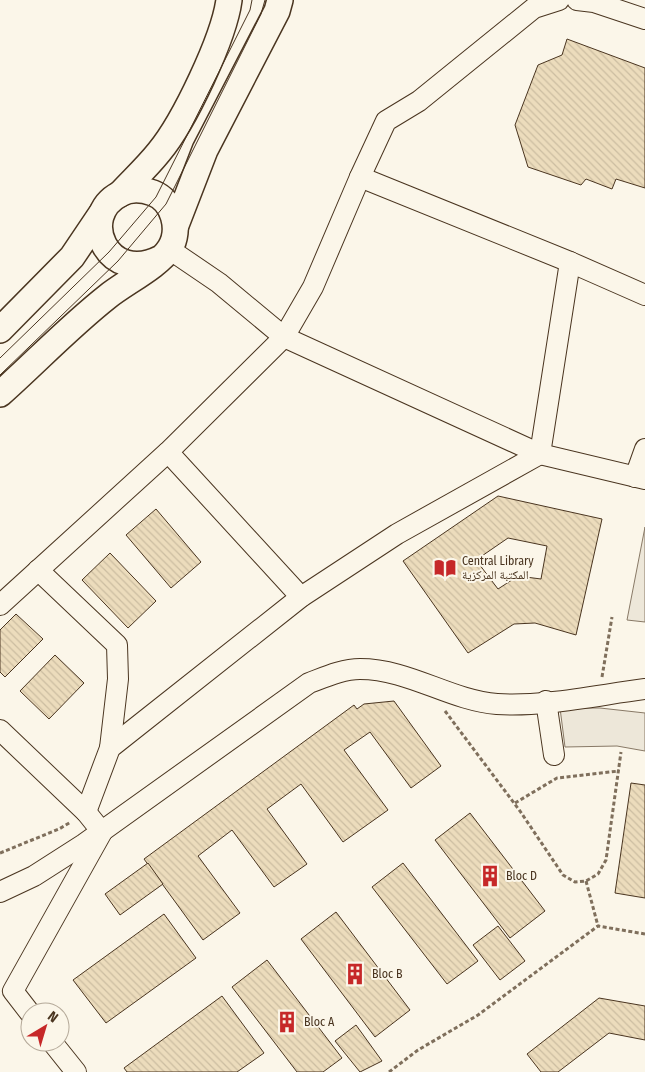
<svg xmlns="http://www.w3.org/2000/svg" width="645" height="1072" viewBox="0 0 645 1072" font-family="'Fira Sans Condensed','Noto Naskh Arabic',sans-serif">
<defs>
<pattern id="building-back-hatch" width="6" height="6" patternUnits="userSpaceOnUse" patternTransform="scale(1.25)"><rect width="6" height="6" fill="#ecdcbc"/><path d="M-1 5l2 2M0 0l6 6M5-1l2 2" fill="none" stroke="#ccbda1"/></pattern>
</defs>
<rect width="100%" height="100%" fill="#fbf6e9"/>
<g fill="#ede7d9" stroke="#887966">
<polygon points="645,527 645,622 627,620"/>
<polygon points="560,708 600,708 645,713 645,751 617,746 565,747"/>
</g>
<g fill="url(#building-back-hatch)" stroke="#4a3520" fill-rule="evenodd">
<polygon points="567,39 645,68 645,188 616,179 612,189 586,179 581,185 528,167 515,125 538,65 562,55"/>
<path d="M498,496L602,519L576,635L535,623L514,624L468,653L403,561ZM508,538L547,546L541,579L518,576L498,589L476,560Z"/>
<polygon points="156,509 201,562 171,588 126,535"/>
<polygon points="110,553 156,601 128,628 82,580"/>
<polygon points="16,614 43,639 5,677 0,672 0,630"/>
<polygon points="55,655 84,683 49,719 20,691"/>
<polygon points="394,701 441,766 411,788 370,732 344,750 388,810 343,842 301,784 267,809 307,864 274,887 232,830 198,856 240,913 203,940 144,859 354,705 357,709 364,704"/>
<polygon points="631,783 645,785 645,898 615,893"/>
<polygon points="470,813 545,911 510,938 435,840"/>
<polygon points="148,863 163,884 120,915 105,894"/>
<polygon points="403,863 478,961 447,984 372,887"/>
<polygon points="336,912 410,1010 375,1037 301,939"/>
<polygon points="164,914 196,958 106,1023 73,980"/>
<polygon points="498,926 525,961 500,980 473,945"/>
<polygon points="267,960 342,1058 323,1072 297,1072 232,987"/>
<polygon points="222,996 264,1053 237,1072 127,1072 124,1068"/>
<polygon points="599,998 645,1006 645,1040 609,1033 558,1072 541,1072 527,1054"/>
<polygon points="356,1025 382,1061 360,1072 335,1041"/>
</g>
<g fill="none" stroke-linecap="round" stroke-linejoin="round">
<g stroke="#4a3520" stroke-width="22">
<g id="minor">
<polyline points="577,0 594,2 645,19"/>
<polyline points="360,177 570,262 645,295"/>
<polyline points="169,249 219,283 284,337 540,454 645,479"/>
<polyline points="168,452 301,597"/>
<polyline points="635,477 645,449"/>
<polyline points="38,570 117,645 118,679 110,748"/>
<polyline points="0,605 168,452 284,337 313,287 360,177 386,121 419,101 534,8 559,0"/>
<polyline points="546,701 554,755"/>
<polyline points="0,730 86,812 102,832 13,991 30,1013"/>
<polyline points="86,812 110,748 301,597 397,534 540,454 570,262"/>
<path d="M0,892L34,876L84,844L309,683C325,677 343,669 360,669C409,669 449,700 497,704C544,707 598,695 645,689"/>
<polyline points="52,1042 76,1072"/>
</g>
</g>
<g stroke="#4a3520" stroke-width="28">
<g id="major">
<path d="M120,194C133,180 147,167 159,152C184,122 224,38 229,0"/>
<polyline points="176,225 205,150 277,11 280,0"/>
<polyline points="0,330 72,257 101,214"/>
<path d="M0,394C36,362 69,327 107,297C124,283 159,266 170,248C181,230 174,201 153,193C142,189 130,188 120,194C77,216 107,286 161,258"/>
</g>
</g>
<g stroke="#7f6f5c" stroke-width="3" stroke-dasharray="4 2.5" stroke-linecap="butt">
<polyline points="602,677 612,617"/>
<polyline points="445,711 520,811 563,875 575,882 586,881 598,874 606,860 621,752"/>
<polyline points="515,803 557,778 619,771"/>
<polyline points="0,853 59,829 71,822"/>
<polyline points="586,881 598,926"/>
<polyline points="389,1072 418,1050 478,1015 598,926 645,934"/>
</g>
<use href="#minor" stroke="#fbf6e9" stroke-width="20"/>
<use href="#major" stroke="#fbf6e9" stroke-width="25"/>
<g stroke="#4a3520" stroke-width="1">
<polyline points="0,358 109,252 156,197 250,10 252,0"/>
<polyline points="0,375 118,261 166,204 261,14 265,0"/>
</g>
</g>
<defs>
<g id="library-bare" transform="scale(1.725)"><path d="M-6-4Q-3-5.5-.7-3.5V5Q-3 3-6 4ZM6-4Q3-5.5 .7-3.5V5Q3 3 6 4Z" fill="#c62828" stroke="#fbf6e9" stroke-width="2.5" paint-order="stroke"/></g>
<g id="building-bare" transform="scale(1.725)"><path d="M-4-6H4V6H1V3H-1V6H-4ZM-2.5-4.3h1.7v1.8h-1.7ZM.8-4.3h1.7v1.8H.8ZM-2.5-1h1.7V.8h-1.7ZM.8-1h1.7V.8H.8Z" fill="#c62828" stroke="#fbf6e9" stroke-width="2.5" paint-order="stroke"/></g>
</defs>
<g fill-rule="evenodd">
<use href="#library-bare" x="445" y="568"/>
<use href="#building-bare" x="490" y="876"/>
<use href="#building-bare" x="355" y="974"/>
<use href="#building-bare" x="287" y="1022"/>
</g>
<g text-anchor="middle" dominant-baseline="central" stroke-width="4" stroke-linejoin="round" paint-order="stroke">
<g font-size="12" fill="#4a3520" stroke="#fbf6e9" text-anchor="start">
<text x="462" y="561">Central Library<tspan x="462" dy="14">المكتبة المركزية</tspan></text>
<text x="506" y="876">Bloc D</text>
<text x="372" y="974">Bloc B</text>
<text x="304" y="1022">Bloc A</text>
</g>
</g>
<g transform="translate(45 1027) rotate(38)"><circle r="24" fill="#fbf6e9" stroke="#b4a999"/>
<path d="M0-4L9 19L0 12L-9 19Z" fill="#c62828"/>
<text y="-8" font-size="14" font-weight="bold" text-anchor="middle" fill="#4a3520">N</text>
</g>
</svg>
